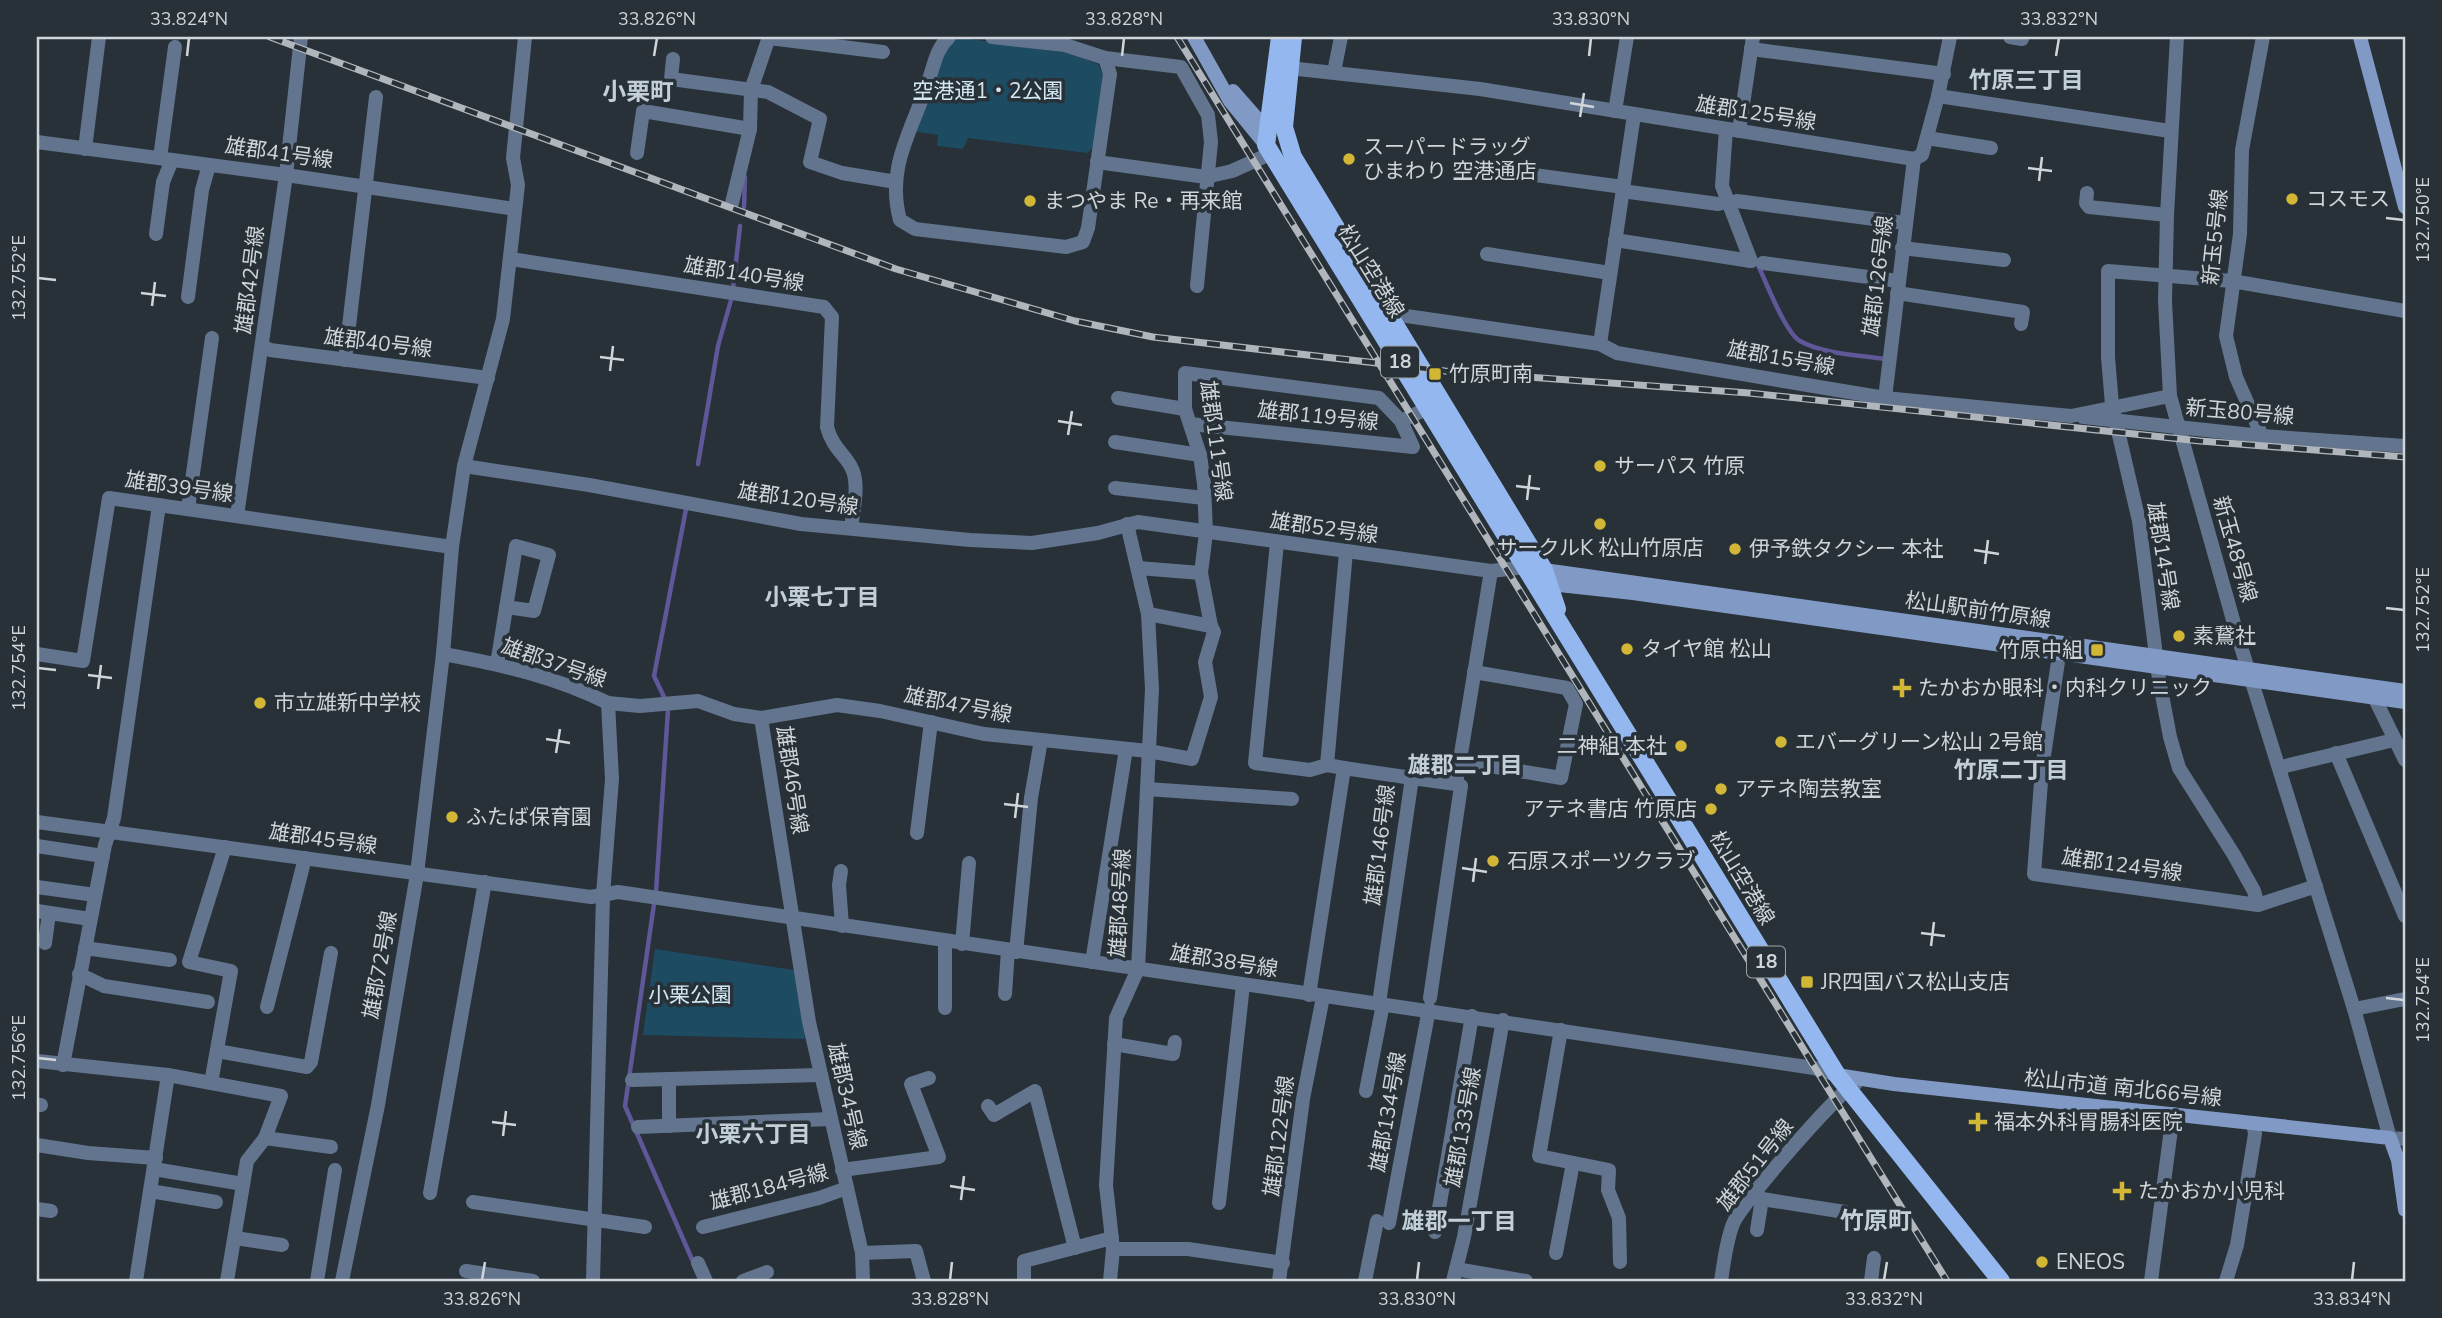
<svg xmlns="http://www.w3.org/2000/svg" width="2442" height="1318" viewBox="0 0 2442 1318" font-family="'Nunito Sans','Noto Sans JP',sans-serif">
<rect width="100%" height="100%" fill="#273137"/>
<g fill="#1d4b62">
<polygon points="954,39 970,39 1070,53 1098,64 1103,75 1093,148 1087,153 968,138 963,149 937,146 938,135 912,131 945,48"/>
<polygon points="655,949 794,970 805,1039 643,1035"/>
</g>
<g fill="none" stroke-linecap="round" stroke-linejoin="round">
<g stroke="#605799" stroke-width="4.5">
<polyline points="744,207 745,177"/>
<path d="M1758,265C1766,282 1785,332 1800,341C1823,354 1859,355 1885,359"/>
<polyline points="733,289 740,226"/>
<polyline points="698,464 718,346 731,300"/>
<polyline points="665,699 654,676 686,509"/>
<polyline points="656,892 668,710"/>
<polyline points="654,904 625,1106 694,1264"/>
</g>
<g stroke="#63748f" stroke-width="14">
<path d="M525,37L513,158L518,185L503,319L464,466L452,547L443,654C500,664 556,677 608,703L612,779L603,895L593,1281"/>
<path d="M949,37C935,50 934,67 927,85C911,132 886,168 900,220L915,229L1066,247L1083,242L1088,228L1110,74L1105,58L1065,45L992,37"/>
<polyline points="2010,37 2022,39"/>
<polyline points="2177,37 2167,215 2165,301 2170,396 2237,634 2354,1009 2390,1138 2405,1139"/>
<polyline points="769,38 883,52"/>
<polyline points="1751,49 1944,74"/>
<polyline points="1105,58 1181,67 1208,115 1211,142 1197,286"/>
<polyline points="673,59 671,79 768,92 820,119 810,162 842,173 896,182"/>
<polyline points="1289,68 1480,89 1914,159 1922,155 1938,96 2170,131"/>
<polyline points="1334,72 1341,37"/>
<polyline points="1938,96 1950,37"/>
<polyline points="1615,111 1627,37"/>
<polyline points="1726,129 1722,186 1751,261"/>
<polyline points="1739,131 1753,37"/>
<polyline points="1927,138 1991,148"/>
<polyline points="37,142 286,175 515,209"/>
<polyline points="85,149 99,37"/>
<polyline points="637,153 643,111 750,129"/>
<polyline points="160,158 175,47"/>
<polyline points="1097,162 1206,177 1232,171 1272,153"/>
<polyline points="1498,170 1623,187"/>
<polyline points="1622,191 1718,204 1727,202"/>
<polyline points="2087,193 2086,203 2089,207 2167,215"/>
<polyline points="1737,201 1905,223"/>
<polyline points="732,203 750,129 751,90 769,37"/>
<polyline points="156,234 163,182 172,160"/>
<polyline points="1615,240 1751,261"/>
<polyline points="1902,248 2004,260"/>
<polyline points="1487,254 1610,273"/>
<path d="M511,259L824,307L832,317L827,427C833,450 847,455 853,471C859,488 853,511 851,528"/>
<polyline points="1763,263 1898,281"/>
<polyline points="1897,293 2023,312 2021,324"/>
<polyline points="188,297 202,190 209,165"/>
<polyline points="1386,313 1600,344 1617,353 1885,398 2071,416 2170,396"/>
<polyline points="1600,344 1634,115"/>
<polyline points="263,346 270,350 488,378"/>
<polyline points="345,360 376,97"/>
<polyline points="1118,398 1185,409"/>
<polyline points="1885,398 1914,159"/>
<polyline points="2083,417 2262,436 2405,446"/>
<polyline points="1190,424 1413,447 1401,421"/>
<polyline points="2262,436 2236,377 2226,336 2240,234 2242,150 2263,37"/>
<polyline points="1115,442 1200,455"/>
<polyline points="464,466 589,485 801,524 970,540 1032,543 1098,533 1138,522 1491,571 1526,567"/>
<polyline points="1115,488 1204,498"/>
<polyline points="188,509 212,338"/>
<polyline points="237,516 286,175 301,37"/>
<polyline points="1277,543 1255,763 1310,770 1327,765 1344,768"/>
<polyline points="1138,568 1201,573"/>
<polyline points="1148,614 1211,626 1201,573 1206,533 1204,484 1200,455 1185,409 1185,373 1379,398 1401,421 1428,408"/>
<polyline points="37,654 83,661 109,498 452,547"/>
<polyline points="2059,655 2042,769 2034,874 2258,905"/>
<polyline points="497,664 516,546 549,555 534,611 506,607"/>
<polyline points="2370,689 2405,760"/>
<polyline points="608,703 640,706 698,701 734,714 761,718 809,1022 862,1253 863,1281"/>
<polyline points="761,718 837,705 880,711 984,734 1148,751 1192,759 1211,697 1205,662 1214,632 1211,626"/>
<polyline points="2336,753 2405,916"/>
<polyline points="1460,761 1561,778 1576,704 1567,688 1474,672"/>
<polyline points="1327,765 1346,552"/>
<polyline points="2281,767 2394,740"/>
<polyline points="1412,778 1456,784"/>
<polyline points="1147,789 1292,799"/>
<polyline points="37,822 591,897 618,892 1814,1068 1837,1075"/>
<polyline points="917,833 931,722"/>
<polyline points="37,846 103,856"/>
<polyline points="841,871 839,885 842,926"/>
<polyline points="2316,886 2258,905 2254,891 2234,855 2179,768 2170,737 2159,679 2139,521 2112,405 2108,357 2108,271 2232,281 2405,311"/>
<polyline points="37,887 95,895"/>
<polyline points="37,911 90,919"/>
<polyline points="945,941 945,1008"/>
<polyline points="45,943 49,913"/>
<polyline points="962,944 969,863"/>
<polyline points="85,948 170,960"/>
<polyline points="1016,952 1031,798 1041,740"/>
<polyline points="1092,962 1126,749"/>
<polyline points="79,974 104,986 208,1002"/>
<polyline points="1005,994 1008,950"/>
<polyline points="1309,995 1344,768 1412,778 1379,1003"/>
<polyline points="1430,998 1461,786 1456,784 1491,571"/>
<polyline points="267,1007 305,858"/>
<polyline points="2354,1009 2405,999"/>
<polyline points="1561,1030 1539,1156 1609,1170 1608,1190 1619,1218 1620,1262"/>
<polyline points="1114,1044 1173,1054 1175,1042"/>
<polyline points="217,1051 307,1067 311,1062 331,953"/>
<polyline points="37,1061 168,1075 136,1281"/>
<polyline points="63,1065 105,845 114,818 159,505"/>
<polyline points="168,1075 281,1096 265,1138 247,1161 227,1281"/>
<polyline points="632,1080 821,1075"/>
<polyline points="211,1083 231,971 189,962 225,847"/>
<polyline points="1366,1091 1383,1004"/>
<polyline points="37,1105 41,1105"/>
<polyline points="988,1106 994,1115 1035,1091 1075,1248"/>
<polyline points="669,1126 669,1079"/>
<polyline points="638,1127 831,1119"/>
<polyline points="265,1138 331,1147"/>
<polyline points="37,1145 88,1153 156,1158"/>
<polyline points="154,1169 243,1184"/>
<polyline points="842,1170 939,1157 911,1084 929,1078"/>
<polyline points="150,1191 216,1202"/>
<polyline points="430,1193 485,882"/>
<polyline points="1755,1193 1762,1199 1757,1230"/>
<polyline points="1762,1199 1845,1212"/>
<polyline points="473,1202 645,1227"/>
<polyline points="1219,1203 1243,985"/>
<polyline points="37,1209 51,1211"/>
<polyline points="1389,1223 1429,1009"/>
<polyline points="703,1227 819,1198 847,1188"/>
<polyline points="1435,1232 1472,1016"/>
<polyline points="235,1238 282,1245"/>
<polyline points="1113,1249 1188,1249 1283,1263"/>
<polyline points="862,1253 916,1251 924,1281"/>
<polyline points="1556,1253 1573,1163"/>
<polyline points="698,1263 706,1281"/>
<polyline points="1456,1269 1526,1281"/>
<polyline points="466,1271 533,1281"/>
<polyline points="317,1281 335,1170"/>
<polyline points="342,1281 378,1105 417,874 443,654"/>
<polyline points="743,1281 767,1272"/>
<polyline points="1024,1281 1024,1261 1112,1238"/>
<polyline points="1110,1281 1113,1249 1106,1185 1116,1018 1138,969 1152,689 1148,614 1127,524"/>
<polyline points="1279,1281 1303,1099 1323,997"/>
<polyline points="1365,1281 1377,1221"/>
<polyline points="1453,1281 1464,1237 1503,1020"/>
<path d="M1721,1281C1724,1262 1726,1242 1733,1224C1741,1204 1838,1092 1856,1083"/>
<polyline points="1871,1281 1874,1258"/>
<polyline points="2151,1281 2173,1114"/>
<polyline points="2226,1281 2237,1245 2255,1134 2253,1123"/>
</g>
<g stroke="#809ac5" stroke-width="14">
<polyline points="1194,37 1230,101 1266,145"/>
<polyline points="2360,37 2405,207"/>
<polyline points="1233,91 1268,131"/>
<polyline points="1544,570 2405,691"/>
<polyline points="1550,584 1633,593 2405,702"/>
<polyline points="1837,1075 1894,1084 2390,1138 2398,1160 2405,1210"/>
</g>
<g stroke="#95b7ef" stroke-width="18">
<polyline points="1280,37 1266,145 1837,1075 2001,1281"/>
<polyline points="1293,37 1284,127 1293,157 1544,570 1557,609"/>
</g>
<g stroke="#b0b6bb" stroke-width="7">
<g id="rail">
<polyline points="270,37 896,269 1075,321 1153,337 1445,371 1749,393 2200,441 2405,457"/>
<polyline points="1177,37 1947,1281"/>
</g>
</g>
<use href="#rail" stroke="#273137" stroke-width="4.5" stroke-dasharray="13" stroke-linecap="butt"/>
</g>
<path fill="none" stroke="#cfd5d9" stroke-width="2.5" d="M187,56L189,38M654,56L657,38M1122,56L1124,38M1589,56L1591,38M2056,56L2059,38M1570,103L1594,107M1580,117L1584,93M2028,168L2052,171M2039,181L2042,157M2386,218L2404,220M38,278L56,280M141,293L166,296M152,306L155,282M600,357L624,360M610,371L613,346M1058,421L1082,425M1068,435L1072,411M1516,486L1540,489M1527,500L1530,475M1974,550L1999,554M1985,564L1988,540M2386,608L2404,610M38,668L56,670M88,675L112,678M98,689L101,665M546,739L570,743M556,753L560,729M1004,804L1028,807M1015,818L1018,793M1462,868L1487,872M1473,882L1476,858M1921,933L1945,936M1931,946L1934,922M2386,998L2404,1000M38,1058L56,1060M492,1122L516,1125M503,1136L506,1111M950,1186L975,1190M961,1200L964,1176M482,1280L485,1262M950,1280L952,1262M1417,1280L1419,1262M1884,1280L1887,1262M2352,1280L2354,1262"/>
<g fill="#d2b635" stroke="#273137" stroke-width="2.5">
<circle cx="1349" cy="159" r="7"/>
<circle cx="2292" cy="199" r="7"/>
<circle cx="1030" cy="201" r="7"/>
<rect x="1428" y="367" width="14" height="14" rx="3.5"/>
<circle cx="1600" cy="466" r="7"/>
<circle cx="1600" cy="524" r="7"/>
<circle cx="1735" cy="549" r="7"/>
<circle cx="2179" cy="636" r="7"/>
<circle cx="1627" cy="649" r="7"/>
<rect x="2090" y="643" width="14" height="14" rx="3.5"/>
<path d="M1898.5 677.5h7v7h7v7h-7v7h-7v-7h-7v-7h7z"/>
<circle cx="260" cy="703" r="7"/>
<circle cx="1781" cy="742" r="7"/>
<circle cx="1681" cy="746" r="7"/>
<circle cx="1721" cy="789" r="7"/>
<circle cx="1711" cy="809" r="7"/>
<circle cx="452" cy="817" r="7"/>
<circle cx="1493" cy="861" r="7"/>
<rect x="1800" y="975" width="14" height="14" rx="3.5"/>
<path d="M1974.5 1111.5h7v7h7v7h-7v7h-7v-7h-7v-7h7z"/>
<path d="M2118.5 1180.5h7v7h7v7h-7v7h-7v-7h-7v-7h7z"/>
<circle cx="2042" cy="1262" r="7"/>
</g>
<g text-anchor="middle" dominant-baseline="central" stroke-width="7" stroke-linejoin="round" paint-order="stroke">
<g fill="#273137" stroke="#9da4a8" stroke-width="2">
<rect x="1381" y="346.5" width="38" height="31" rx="5"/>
<rect x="1747" y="946.5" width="38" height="31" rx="5"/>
</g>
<g font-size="19" font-weight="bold" fill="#cfd5d9">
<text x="1400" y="362">18</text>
<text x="1766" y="962">18</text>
</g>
<g font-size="21" fill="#d3e8f3" stroke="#273137">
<text x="988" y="91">空港通1・2公園</text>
<text x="690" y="995">小栗公園</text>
</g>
<g font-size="21" fill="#cfd5d9" stroke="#273137">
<text transform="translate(1756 113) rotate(9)">雄郡125号線</text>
<text transform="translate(279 153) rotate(8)">雄郡41号線</text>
<text transform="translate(2215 237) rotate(-84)">新玉5号線</text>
<text transform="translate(1371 271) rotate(58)">松山空港線</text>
<text transform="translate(744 274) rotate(9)">雄郡140号線</text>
<text transform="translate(1878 276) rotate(-83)">雄郡126号線</text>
<text transform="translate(250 280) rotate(-83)">雄郡42号線</text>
<text transform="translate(378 343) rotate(7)">雄郡40号線</text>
<text transform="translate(1781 358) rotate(10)">雄郡15号線</text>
<text transform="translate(2240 412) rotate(5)">新玉80号線</text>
<text transform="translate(1318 416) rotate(6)">雄郡119号線</text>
<text transform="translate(1216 441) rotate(82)">雄郡111号線</text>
<text transform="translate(179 487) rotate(8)">雄郡39号線</text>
<text transform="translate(798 499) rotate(8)">雄郡120号線</text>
<text transform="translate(1324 528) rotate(8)">雄郡52号線</text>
<text transform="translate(2235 549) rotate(74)">新玉48号線</text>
<text transform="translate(2163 556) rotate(81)">雄郡14号線</text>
<text transform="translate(1978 610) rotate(8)">松山駅前竹原線</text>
<text transform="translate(554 663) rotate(19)">雄郡37号線</text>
<text transform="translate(958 705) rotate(11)">雄郡47号線</text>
<text transform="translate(792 780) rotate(81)">雄郡46号線</text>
<text transform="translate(323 839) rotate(8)">雄郡45号線</text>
<text transform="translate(1380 845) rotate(-83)">雄郡146号線</text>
<text transform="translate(2122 865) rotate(8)">雄郡124号線</text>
<text transform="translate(1742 878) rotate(59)">松山空港線</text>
<text transform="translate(1120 903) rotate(-87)">雄郡48号線</text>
<text transform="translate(1224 961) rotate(9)">雄郡38号線</text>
<text transform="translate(380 965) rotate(-80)">雄郡72号線</text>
<text transform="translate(2123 1088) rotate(6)">松山市道 南北66号線</text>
<text transform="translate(847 1096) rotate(77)">雄郡34号線</text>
<text transform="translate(1388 1112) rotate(-80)">雄郡134号線</text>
<text transform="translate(1463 1127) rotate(-80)">雄郡133号線</text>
<text transform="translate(1279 1136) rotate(-83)">雄郡122号線</text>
<text transform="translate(1755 1165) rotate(-52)">雄郡51号線</text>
<text transform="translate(769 1187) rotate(-15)">雄郡184号線</text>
</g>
<g font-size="21" fill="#cfd5d9" stroke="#273137" text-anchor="start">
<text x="1363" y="147">スーパードラッグ<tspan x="1363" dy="24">ひまわり 空港通店</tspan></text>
<text x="2306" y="199">コスモス</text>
<text x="1044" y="201">まつやま Re・再来館</text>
<text x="1449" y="374">竹原町南</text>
<text x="1614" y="466">サーパス 竹原</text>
<text x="1600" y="548" text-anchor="middle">サークルK 松山竹原店</text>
<text x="1749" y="549">伊予鉄タクシー 本社</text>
<text x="2193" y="636">素鵞社</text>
<text x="1641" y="649">タイヤ館 松山</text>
<text x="2083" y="650" text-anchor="end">竹原中組</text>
<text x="1918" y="688">たかおか眼科・内科クリニック</text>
<text x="274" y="703">市立雄新中学校</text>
<text x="1795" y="742">エバーグリーン松山 2号館</text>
<text x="1667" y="746" text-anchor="end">二神組 本社</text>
<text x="1735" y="789">アテネ陶芸教室</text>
<text x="1697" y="809" text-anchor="end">アテネ書店 竹原店</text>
<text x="466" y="817">ふたば保育園</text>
<text x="1507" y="861">石原スポーツクラブ</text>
<text x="1821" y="982">JR四国バス松山支店</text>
<text x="1994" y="1122">福本外科胃腸科医院</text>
<text x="2138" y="1191">たかおか小児科</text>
<text x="2056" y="1262">ENEOS</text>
</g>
<g font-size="23" font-weight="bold" fill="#c3cfd7" stroke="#273137">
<text x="2026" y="80">竹原三丁目</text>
<text x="822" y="597">小栗七丁目</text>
<text x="1465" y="765">雄郡二丁目</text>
<text x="2011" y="770">竹原二丁目</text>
<text x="753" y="1134">小栗六丁目</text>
<text x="1459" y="1221">雄郡一丁目</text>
</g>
<g font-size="24" font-weight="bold" fill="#c3cfd7" stroke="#273137">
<text x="638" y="92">小栗町</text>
<text x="1876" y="1221">竹原町</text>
</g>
</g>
<rect width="2442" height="1318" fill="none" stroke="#273137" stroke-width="77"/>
<rect x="38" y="38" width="2366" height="1242" fill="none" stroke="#cfd5d9" stroke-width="2.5"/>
<g font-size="18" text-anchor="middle" fill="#cfd5d9">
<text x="189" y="25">33.824°N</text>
<text x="657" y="25">33.826°N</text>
<text x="1124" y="25">33.828°N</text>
<text x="1591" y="25">33.830°N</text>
<text x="2059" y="25">33.832°N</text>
<text transform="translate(2423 220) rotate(-90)" y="6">132.750°E</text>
<text transform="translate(19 278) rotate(-90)" y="6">132.752°E</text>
<text transform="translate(2423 610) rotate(-90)" y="6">132.752°E</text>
<text transform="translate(19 668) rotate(-90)" y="6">132.754°E</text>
<text transform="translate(2423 1000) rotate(-90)" y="6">132.754°E</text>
<text transform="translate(19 1058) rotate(-90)" y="6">132.756°E</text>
<text x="482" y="1305">33.826°N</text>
<text x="950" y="1305">33.828°N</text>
<text x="1417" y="1305">33.830°N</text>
<text x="1884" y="1305">33.832°N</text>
<text x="2352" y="1305">33.834°N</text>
</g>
</svg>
